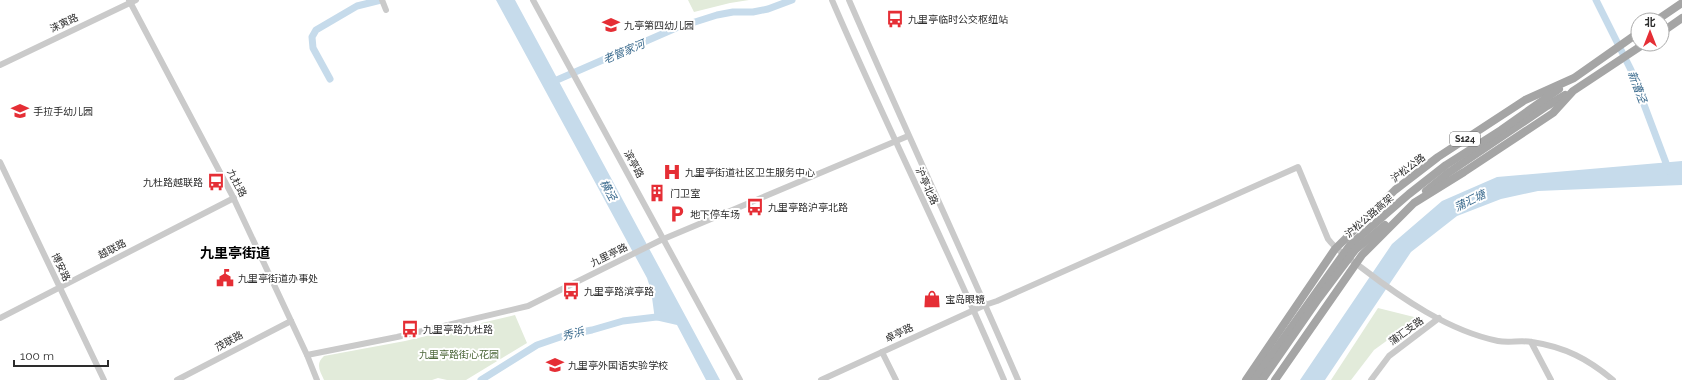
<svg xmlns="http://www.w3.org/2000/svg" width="1682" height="380" viewBox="0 0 1682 380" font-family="Raleway,'Noto Sans SC',sans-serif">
<rect width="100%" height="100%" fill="#fff"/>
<g fill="#e2ebda">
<polygon points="688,0 749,0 730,3 694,12"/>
<polygon points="1378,308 1418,318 1374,350 1351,380 1331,380"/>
<path d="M515,315L527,343L466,380H447L438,378L432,380H324C320,371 315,364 324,356L405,341Z"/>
</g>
<g fill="#c6dbeb">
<polygon points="496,0 515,0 720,380 706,380 677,325 655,320 651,290 647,278"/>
<polygon points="1682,161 1682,185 1538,191 1501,199 1457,216 1411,252 1325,380 1300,380 1392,244 1442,201 1497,177"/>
</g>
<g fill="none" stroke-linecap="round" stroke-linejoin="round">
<g stroke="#c6dbeb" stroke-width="7">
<polyline points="1596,0 1631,70 1669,171"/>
<polyline points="330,79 313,48 312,37 316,30 357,6 381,0"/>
<polyline points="550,83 676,28 717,15 733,12 753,12 768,9 792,0"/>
<polyline points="481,380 537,345 566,335 592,330 623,321 665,316"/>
</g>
<g stroke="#cacaca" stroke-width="6">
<polyline points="129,0 232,195 307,355 317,380"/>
<polyline points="382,0 386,10"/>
<polyline points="533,0 740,380"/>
<path d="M832,0C887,128 950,252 1004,380"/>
<path d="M849,0C904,127 963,253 1018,380"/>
<polyline points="0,65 136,0"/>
<polyline points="0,162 104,380"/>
<polyline points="0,318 234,198"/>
<polyline points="1531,342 1551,380"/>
<polyline points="882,352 896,380"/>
<polyline points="307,355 397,337 528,306 661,240 908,136"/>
<polyline points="177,380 291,321"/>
<path d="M821,380L985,305L997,301L1298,167L1328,239C1337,251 1350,259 1362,268C1401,298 1449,331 1498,341C1509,343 1521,340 1532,342C1565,347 1588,359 1613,380"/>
<polyline points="1371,380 1389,356 1439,318"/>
</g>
<g stroke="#a5a5a5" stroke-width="8">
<polyline points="1657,20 1682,3"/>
<polyline points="1662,32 1682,18"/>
<polyline points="1426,191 1448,173 1547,106 1565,95"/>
<polyline points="1246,380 1335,249 1395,190 1438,157 1525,100 1574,78 1638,33"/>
<polyline points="1254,380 1350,245 1409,194 1446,165 1501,130 1559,89"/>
<polyline points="1262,380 1319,298 1355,250 1385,225"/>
<polyline points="1275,380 1362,255 1414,203 1464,172 1553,113 1573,91 1644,44"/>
</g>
</g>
<defs>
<g id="bus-bare" transform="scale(1.38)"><path d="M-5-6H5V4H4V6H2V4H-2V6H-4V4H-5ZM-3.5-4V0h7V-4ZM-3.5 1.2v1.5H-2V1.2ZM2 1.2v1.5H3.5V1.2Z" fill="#e52e35" stroke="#fff" stroke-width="2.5" paint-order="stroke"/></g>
<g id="school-bare" transform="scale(1.38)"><path d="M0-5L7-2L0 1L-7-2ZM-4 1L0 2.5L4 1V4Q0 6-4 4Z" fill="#e52e35" stroke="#fff" stroke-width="2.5" paint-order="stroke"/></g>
<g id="hospital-bare" transform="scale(1.38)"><path d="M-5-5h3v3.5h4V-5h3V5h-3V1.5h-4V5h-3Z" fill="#e52e35" stroke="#fff" stroke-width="2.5" paint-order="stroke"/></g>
<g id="building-bare" transform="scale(1.38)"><path d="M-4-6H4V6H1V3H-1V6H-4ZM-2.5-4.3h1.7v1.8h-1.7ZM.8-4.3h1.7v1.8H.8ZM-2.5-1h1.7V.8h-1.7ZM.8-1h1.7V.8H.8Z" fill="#e52e35" stroke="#fff" stroke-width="2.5" paint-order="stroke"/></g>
<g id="parking-bare" transform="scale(1.38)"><path d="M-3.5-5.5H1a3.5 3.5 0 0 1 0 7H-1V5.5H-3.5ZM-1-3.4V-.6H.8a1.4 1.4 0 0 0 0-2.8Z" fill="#e52e35" stroke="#fff" stroke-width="2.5" paint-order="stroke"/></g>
<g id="civic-bare" transform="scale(1.38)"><path d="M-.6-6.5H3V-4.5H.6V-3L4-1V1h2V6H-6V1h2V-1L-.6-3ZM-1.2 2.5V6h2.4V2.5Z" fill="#e52e35" stroke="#fff" stroke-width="2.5" paint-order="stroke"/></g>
<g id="shop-bare" transform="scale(1.38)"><path d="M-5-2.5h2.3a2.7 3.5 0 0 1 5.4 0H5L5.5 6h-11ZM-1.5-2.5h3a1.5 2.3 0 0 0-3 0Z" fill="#e52e35" stroke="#fff" stroke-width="2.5" paint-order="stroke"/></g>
</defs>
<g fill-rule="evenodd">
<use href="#bus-bare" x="895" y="19"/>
<use href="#school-bare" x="611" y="25"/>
<use href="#school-bare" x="20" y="111"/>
<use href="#hospital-bare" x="672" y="172"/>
<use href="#bus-bare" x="216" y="182"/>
<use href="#building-bare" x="657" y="193"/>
<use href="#bus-bare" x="755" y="207"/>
<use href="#parking-bare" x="677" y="214"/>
<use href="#civic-bare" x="225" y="278"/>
<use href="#bus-bare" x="571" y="291"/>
<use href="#shop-bare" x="932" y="299"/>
<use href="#bus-bare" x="410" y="329"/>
<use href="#school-bare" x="555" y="365"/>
</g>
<g text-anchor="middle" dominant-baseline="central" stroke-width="4" stroke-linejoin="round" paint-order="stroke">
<rect fill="#fff" stroke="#6c6c6c" stroke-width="1" x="1450" y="132" width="30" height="14" rx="3"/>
<g font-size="9" font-weight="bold" fill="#2d2d2d">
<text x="1465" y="139">S124</text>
</g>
<g font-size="10" fill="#2d2d2d" stroke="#fff" text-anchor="start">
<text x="908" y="19">九里亭临时公交枢纽站</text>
<text x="624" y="25">九亭第四幼儿园</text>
<text x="33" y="111">手拉手幼儿园</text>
<text x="685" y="172">九里亭街道社区卫生服务中心</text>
<text x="203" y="182" text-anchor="end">九杜路越联路</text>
<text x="670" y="193">门卫室</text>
<text x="768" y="207">九里亭路沪亭北路</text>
<text x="690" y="214">地下停车场</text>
<text x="238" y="278">九里亭街道办事处</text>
<text x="584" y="291">九里亭路滨亭路</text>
<text x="945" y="299">宝岛眼镜</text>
<text x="423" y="329">九里亭路九杜路</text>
<text x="568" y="365">九里亭外国语实验学校</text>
</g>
<g font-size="10" fill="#2d2d2d" stroke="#fff">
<text transform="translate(64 23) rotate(-25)">涞寅路</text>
<text transform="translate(634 164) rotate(61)">滨亭路</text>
<text transform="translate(1408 168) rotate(-37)">沪松公路</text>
<text transform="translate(237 183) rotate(63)">九杜路</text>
<text transform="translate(927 186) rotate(65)">沪亭北路</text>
<text transform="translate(1369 216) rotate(-41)">沪松公路高架</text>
<text transform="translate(112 249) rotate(-27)">越联路</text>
<text transform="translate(609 255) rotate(-26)">九里亭路</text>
<text transform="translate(61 267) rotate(65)">博安路</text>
<text transform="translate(1406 331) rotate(-36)">蒲汇支路</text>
<text transform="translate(899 333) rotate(-25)">卓亭路</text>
<text transform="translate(229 341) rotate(-28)">茂联路</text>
</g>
<g font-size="10" fill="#4e683b" stroke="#fff">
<text x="459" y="354">九里亭路街心花园</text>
</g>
<g font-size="11" font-style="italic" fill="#3b6b8e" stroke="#fff">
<text transform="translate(624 52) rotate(-23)">老管家河</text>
<text transform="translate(1637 87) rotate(69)">新漕泾</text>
<text transform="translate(608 190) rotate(62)">横泾</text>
<text transform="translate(1470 201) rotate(-26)">蒲汇塘</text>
<text transform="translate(573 334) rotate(-15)">秀浜</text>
</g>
<g font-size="14" font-weight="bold" fill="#000" stroke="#fff">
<text x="235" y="253">九里亭街道</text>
</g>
</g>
<g transform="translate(1650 32)"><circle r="19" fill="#ffffff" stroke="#ababab"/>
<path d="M0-3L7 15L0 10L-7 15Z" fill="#e52e35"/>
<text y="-6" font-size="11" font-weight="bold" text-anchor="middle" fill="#2d2d2d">北</text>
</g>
<path d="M14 360v6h94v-6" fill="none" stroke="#2d2d2d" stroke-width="2"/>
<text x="20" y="360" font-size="12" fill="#2d2d2d" stroke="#ffffff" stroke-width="3" paint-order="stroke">100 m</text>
</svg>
